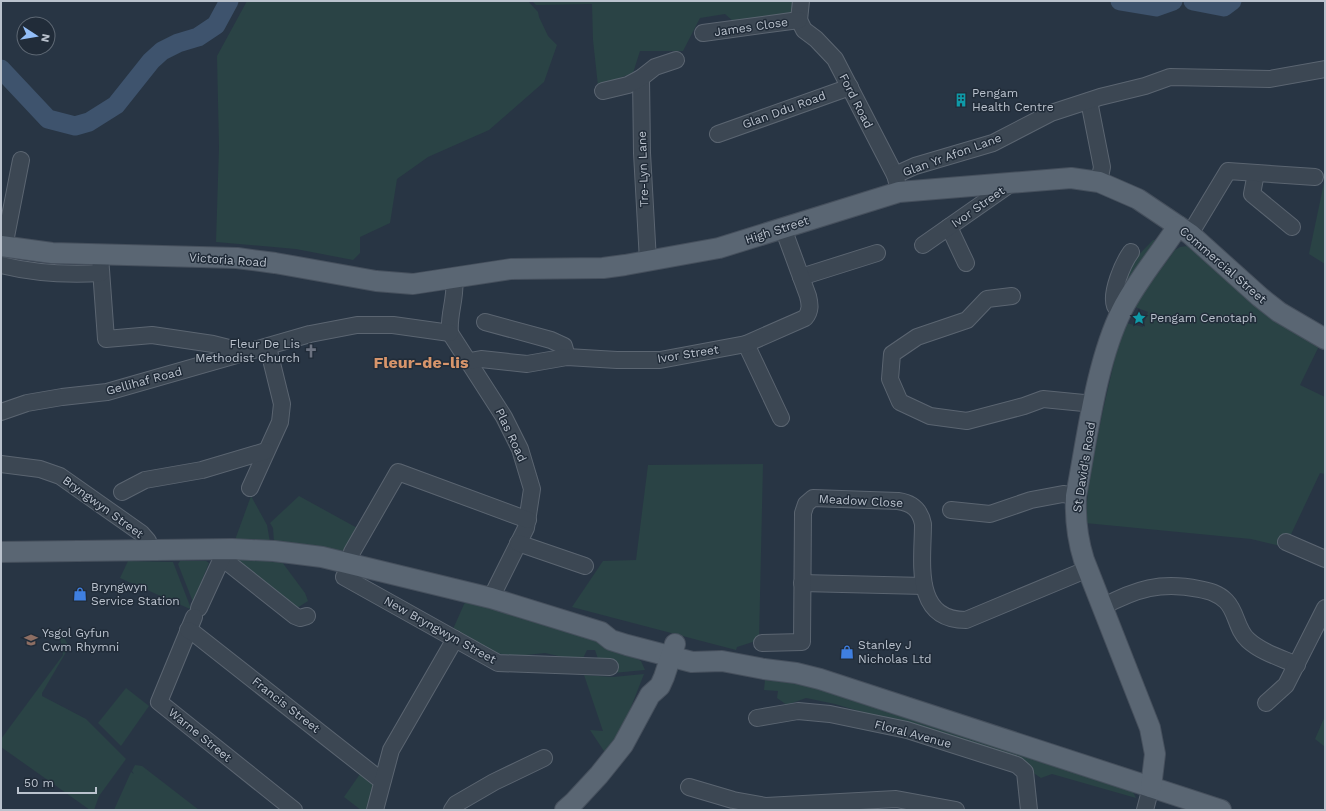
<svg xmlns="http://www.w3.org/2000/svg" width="1326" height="811" viewBox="0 0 1326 811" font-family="'Work Sans',sans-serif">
<rect width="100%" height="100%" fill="#283544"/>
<g fill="#2a4345">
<polygon points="247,1 528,1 538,12 539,17 548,36 557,45 544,82 489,130 428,157 397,179 390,223 360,237 360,253 353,260 296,249 216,242 219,147 217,56"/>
<polygon points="532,1 793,1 792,12 734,22 725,14 700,18 683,51 640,51 633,73 598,86 593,40 592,4 536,5"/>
<polygon points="1325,178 1325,264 1309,254"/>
<polygon points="1153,240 1156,240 1117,298 1126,268"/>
<polygon points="1187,246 1320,344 1300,385 1325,397 1325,474 1320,473 1285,547 1251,539 1085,523 1089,480 1103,410 1118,345 1126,323 1143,327 1148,312 1135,307 1139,299 1175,250 1180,247"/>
<polygon points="763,464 759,640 737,647 736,650 572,607 603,561 636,560 648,465"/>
<polygon points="251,496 267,525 270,542 235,540"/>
<polygon points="299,496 359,529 345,552 274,542 273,528 270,523"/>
<polygon points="236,559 282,562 305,593 308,601 294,610 237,562"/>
<polygon points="128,561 173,562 190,606 190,609 120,578"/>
<polygon points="180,561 206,561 209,563 193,602 178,564"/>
<polygon points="465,602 518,615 618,649 641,661 645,670 613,673 598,659 595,650 587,650 583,658 567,658 545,653 517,656 506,655 497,653 453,629"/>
<polygon points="58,626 69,647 42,693 42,696 86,719 126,759 99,796 94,810 90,810 1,747 1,739 63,655"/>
<polygon points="644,674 622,730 606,754 590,730 603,731 584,675 613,677"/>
<polygon points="765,680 795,683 825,689 1132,790 1136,798 1052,774 1041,778 1032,772 872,715 835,704 806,698 787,705 777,698 778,691 764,690"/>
<polygon points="126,688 149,706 121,746 98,723"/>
<polygon points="1325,716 1325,747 1315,739"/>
<polygon points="135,765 142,766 199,810 114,810 131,772 134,774 132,771"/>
<polygon points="360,774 374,785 366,810 361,810 344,797"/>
</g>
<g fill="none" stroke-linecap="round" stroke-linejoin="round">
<g stroke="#3e536d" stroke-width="19">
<polyline points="1120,1 1156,7 1173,1"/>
<polyline points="1193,1 1224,7 1232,1"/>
<polyline points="1,69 48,119 75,126 89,122 116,105 151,61 162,51 178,43 198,37 216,25 229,1"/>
</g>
<g stroke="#5b6571" stroke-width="18">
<g id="minor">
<polyline points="799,20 804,30 816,39 835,59 895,175 898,186"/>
<polyline points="799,20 801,1"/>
<polyline points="703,33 799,20"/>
<polyline points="641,78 642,153 648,261"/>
<polyline points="603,91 628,85 641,78 655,67 676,60"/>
<polyline points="1089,101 1102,167 1099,182"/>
<polyline points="718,134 850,87"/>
<polyline points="1256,173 1252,194 1292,227"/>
<polyline points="895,175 915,166 993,143 1051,113 1100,97 1145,86 1170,77 1270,79 1325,69"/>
<polyline points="949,227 966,263"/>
<polyline points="1190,234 1228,171 1315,177"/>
<polyline points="923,245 1013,182"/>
<polyline points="4,247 21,160"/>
<polyline points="100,256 106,339 152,335 213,344 245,352"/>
<path d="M1,265C33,273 67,275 101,273"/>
<path d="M454,277C457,296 448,314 450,333L504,417L520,449L532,489L526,528L491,598"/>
<polyline points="801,277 877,253"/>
<polyline points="1012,296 987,299 967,320 917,337 892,354 890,379 900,402 930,416 967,421 1024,406 1043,399 1094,404"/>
<path d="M1122,311L1115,306C1110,293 1123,263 1131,252"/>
<polyline points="485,322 551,340 564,346 567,357"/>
<polyline points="746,344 781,418"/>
<path d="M470,361L481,359L527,364L567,357L617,360H660L746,344L805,318C811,311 810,304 808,296L783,228"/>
<polyline points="1,412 27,403 62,397 107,392 310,334 357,325 393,325 450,333"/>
<polyline points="1,464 40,469 60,476 141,533 148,541 148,551"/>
<polyline points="250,488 280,422 282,404 268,347"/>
<polyline points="122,492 145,480 202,470 266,451"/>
<polyline points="951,510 990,514 1031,500 1063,494 1076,496"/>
<polyline points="1286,542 1325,559"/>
<polyline points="518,543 585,566"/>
<polyline points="352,552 398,472 528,520"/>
<polyline points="222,558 295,616 300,618 307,616"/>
<polyline points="344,577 498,663 610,667"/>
<polyline points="802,583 924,586"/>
<path d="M1102,607C1136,589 1161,581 1199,589C1209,591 1218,593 1226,601C1237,612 1236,629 1248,640C1261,652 1281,658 1297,665"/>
<polyline points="199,608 222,558 221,549"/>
<polyline points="194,617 159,702 294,810"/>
<polyline points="188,630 195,634 378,778 383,779"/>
<path d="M762,643L802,642L803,513L806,504L813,498L898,501C912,503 920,509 923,524C923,561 912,620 966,620L1088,569"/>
<polyline points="1266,703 1286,685 1325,608"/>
<polyline points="757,718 798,711 830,714 907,730 1017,765 1025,772 1029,810"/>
<polyline points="689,787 733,800 766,806 896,799 956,810"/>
<polyline points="375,810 391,750 455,639"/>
<polyline points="452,810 456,804 494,782 544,758"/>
<polyline points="1145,810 1151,787"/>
</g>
</g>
<g stroke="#46505d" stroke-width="22">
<g id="major">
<polyline points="1,246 52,253 237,258 275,263 376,281 413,284 511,269 603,268 625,265 719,248 899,192 1071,178 1099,182 1138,199 1190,234 1260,297 1279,312 1325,339"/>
<polyline points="1,552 232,549 274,551 322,557 491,598 601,632 611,640 627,645 692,662 722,661 764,669 796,673 820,679 1221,810"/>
<path d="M1151,787L1155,754L1150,728L1084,560C1077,538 1075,519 1076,496C1087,439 1096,362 1122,310C1137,280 1160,254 1178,226"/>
<polyline points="565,810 574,802 599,775 623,745 650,695 660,686 664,677 675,644"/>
</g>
</g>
<use href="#minor" stroke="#3c4753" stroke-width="16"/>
<use href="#major" stroke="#5a6673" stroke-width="20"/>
</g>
<defs>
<g id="building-bare" transform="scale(1.08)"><path d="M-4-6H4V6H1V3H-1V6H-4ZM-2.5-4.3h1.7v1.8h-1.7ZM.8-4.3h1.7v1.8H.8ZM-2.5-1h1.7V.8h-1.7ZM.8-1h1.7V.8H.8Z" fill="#0f9aa8" stroke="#212c39" stroke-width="2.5" paint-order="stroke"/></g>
<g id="sight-bare" transform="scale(1.08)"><path d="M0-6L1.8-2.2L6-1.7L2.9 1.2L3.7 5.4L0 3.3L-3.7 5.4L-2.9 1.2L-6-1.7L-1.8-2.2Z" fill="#0f9aa8" stroke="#212c39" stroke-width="2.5" paint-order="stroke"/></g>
<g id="church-bare" transform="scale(1.08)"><path d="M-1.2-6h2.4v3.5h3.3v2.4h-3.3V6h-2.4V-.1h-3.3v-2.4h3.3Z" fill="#6b7280" stroke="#212c39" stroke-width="2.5" paint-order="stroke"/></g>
<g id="shop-bare" transform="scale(1.08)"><path d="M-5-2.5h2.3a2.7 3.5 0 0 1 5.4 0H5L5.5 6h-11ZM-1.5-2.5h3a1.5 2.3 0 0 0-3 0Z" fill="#3f7fe0" stroke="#212c39" stroke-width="2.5" paint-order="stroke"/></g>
<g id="school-bare" transform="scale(1.08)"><path d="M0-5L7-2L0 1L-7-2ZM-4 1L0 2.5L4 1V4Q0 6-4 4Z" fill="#8d6e63" stroke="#212c39" stroke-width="2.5" paint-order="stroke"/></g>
</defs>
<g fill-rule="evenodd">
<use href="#building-bare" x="961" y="100"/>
<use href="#sight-bare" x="1139" y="318"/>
<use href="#church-bare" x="311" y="351"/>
<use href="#shop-bare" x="80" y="594"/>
<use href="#school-bare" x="31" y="640"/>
<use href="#shop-bare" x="847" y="652"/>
</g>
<g text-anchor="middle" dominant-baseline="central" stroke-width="3" stroke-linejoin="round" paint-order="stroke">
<g font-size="12" fill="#bac2cd" stroke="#212c39">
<text transform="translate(751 27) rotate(-8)">James Close</text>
<text transform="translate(856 101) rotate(63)">Ford Road</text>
<text transform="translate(784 110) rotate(-20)">Glan Ddu Road</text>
<text transform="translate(952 155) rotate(-20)">Glan Yr Afon Lane</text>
<text transform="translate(643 169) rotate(-92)">Tre-Lyn Lane</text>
<text transform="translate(978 207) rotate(-35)">Ivor Street</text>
<text transform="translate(777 230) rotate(-18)">High Street</text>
<text transform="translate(228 260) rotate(4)">Victoria Road</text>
<text transform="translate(1223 265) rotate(41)">Commercial Street</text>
<text transform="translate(688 354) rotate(-9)">Ivor Street</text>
<text transform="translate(144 381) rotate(-15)">Gellihaf Road</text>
<text transform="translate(511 435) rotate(65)">Plas Road</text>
<text transform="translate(1084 467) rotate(-81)">St David's Road</text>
<text transform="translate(861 501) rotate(3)">Meadow Close</text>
<text transform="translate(103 507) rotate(36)">Bryngwyn Street</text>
<text transform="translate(440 630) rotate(29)">New Bryngwyn Street</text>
<text transform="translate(286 705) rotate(38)">Francis Street</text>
<text transform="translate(913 734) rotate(15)">Floral Avenue</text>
<text transform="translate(200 735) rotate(39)">Warne Street</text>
</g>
<g font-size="12" fill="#bac2cd" stroke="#212c39" text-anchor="start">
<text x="972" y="93">Pengam<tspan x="972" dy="14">Health Centre</tspan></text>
<text x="1150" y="318">Pengam Cenotaph</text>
<text x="300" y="344" text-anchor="end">Fleur De Lis<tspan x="300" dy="14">Methodist Church</tspan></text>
<text x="91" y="587">Bryngwyn<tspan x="91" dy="14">Service Station</tspan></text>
<text x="42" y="633">Ysgol Gyfun<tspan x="42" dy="14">Cwm Rhymni</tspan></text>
<text x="858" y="645">Stanley J<tspan x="858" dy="14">Nicholas Ltd</tspan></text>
</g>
<g font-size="16" font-weight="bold" fill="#d7956b" stroke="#212c39">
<text x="421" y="362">Fleur-de-lis</text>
</g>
</g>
<rect width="1326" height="811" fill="none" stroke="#bac2cd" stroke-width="4"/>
<g transform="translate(36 36) rotate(102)"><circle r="19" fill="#212c39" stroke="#5e6874"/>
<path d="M0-3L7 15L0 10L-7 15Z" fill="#93bef8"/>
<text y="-6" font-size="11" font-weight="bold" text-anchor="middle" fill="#bac2cd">N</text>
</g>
<path d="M18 787v6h78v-6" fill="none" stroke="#bac2cd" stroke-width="2"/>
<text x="24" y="787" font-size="12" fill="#bac2cd" stroke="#212c39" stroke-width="3" paint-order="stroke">50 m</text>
</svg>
